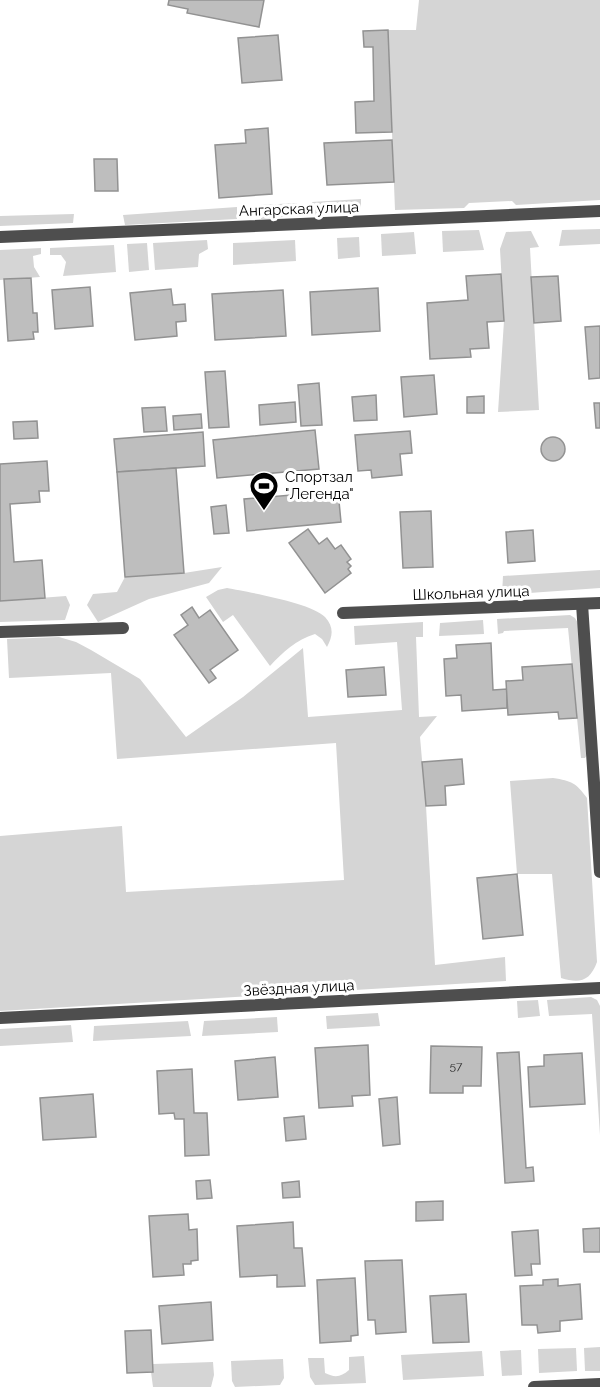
<svg xmlns="http://www.w3.org/2000/svg" width="600" height="1387" viewBox="0 0 600 1387" font-family="Raleway,sans-serif">
<rect width="100%" height="100%" fill="#fff"/>
<g fill="#d5d5d5">
<polygon points="419,0 600,0 600,200 516,205 512,201 469,203 464,208 395,210 388,30 416,30"/>
<polygon points="361,199 361,212 314,215 312,202"/>
<polygon points="297,203 294,216 261,219 260,205"/>
<polygon points="237,207 237,219 125,225 123,215"/>
<polygon points="74,214 73,223 0,226 0,216"/>
<polygon points="600,229 600,244 559,246 562,230"/>
<polygon points="479,230 484,250 443,252 442,231"/>
<polygon points="531,231 539,247 530,248 539,410 498,412 504,321 500,249 506,232"/>
<polygon points="414,232 416,254 382,256 381,234"/>
<polygon points="359,237 360,257 338,259 337,238"/>
<polygon points="207,240 208,249 199,254 198,267 155,270 153,243"/>
<polygon points="295,240 296,261 233,265 233,243"/>
<polygon points="147,243 149,270 129,272 127,244"/>
<polygon points="114,245 116,272 63,276 66,262 61,255 50,255 50,248"/>
<polygon points="41,248 41,254 33,256 34,267 40,277 0,280 0,250"/>
<polygon points="222,567 209,583 149,599 98,622 87,605 93,594 117,592 125,577 184,573"/>
<polygon points="600,570 600,588 502,595 503,576"/>
<path d="M227,588C248,592 312,603 325,617C334,627 333,636 327,647L322,639L315,634C296,640 283,652 270,666L233,615L223,622L206,597L218,590Z"/>
<polygon points="66,596 70,605 65,620 0,622 0,601"/>
<polygon points="570,615 575,618 579,625 588,753 585,758 581,758 568,628 504,631 503,633 498,634 497,619"/>
<polygon points="483,620 484,634 439,636 440,623"/>
<polygon points="423,622 423,637 416,637 419,717 437,716 420,737 426,806 435,965 505,957 506,981 0,1011 0,836 122,826 126,892 344,880 336,743 117,759 111,673 9,678 7,639 59,637 76,642 91,650 140,679 186,737 243,697 303,648 308,717 402,710 397,642 355,645 354,626"/>
<path d="M553,778C572,781 576,783 587,798L597,962C590,981 580,984 561,978L552,874H517L510,781Z"/>
<polygon points="591,997 597,1000 600,1006 600,1135 592,1014 549,1016 547,1000"/>
<polygon points="538,1000 540,1016 518,1018 517,1001"/>
<polygon points="378,1013 380,1026 327,1029 326,1016"/>
<polygon points="277,1017 278,1032 202,1036 204,1021"/>
<polygon points="188,1021 191,1036 93,1041 94,1026"/>
<polygon points="71,1025 73,1042 0,1046 0,1029"/>
<polygon points="600,1347 600,1371 585,1371 584,1348"/>
<polygon points="576,1348 577,1371 539,1373 538,1349"/>
<polygon points="521,1350 522,1375 502,1376 500,1351"/>
<polygon points="482,1351 484,1376 403,1380 401,1355"/>
<path d="M364,1356L366,1383L315,1385L310,1377L308,1358H324L325,1373C335,1378 341,1377 349,1370V1357Z"/>
<polygon points="283,1359 284,1378 280,1385 235,1387 232,1381 231,1361"/>
<polygon points="213,1362 214,1375 211,1387 153,1387 151,1372 153,1372 153,1364"/>
</g>
<g fill="#bebebe" stroke="#929292" stroke-width="1.5">
<polygon points="169,0 264,0 259,27 187,13 188,9 168,5"/>
<polygon points="388,30 392,132 356,133 355,102 374,101 373,47 364,47 363,31"/>
<polygon points="278,35 282,80 242,83 238,38"/>
<polygon points="268,128 272,194 219,198 215,145 246,143 245,130"/>
<polygon points="392,140 394,182 327,185 324,143"/>
<polygon points="94,159 117,159 118,191 95,191"/>
<polygon points="501,274 504,321 487,322 489,348 470,349 471,357 430,359 427,303 468,300 466,276"/>
<polygon points="558,276 561,321 534,323 531,277"/>
<polygon points="31,278 33,313 37,313 38,332 33,332 34,339 8,341 4,279"/>
<polygon points="90,287 93,326 55,329 52,290"/>
<polygon points="378,288 380,331 312,335 310,292"/>
<polygon points="171,289 173,305 185,304 186,321 176,322 177,336 135,340 130,293"/>
<polygon points="283,290 286,336 215,340 212,294"/>
<polygon points="600,326 600,378 589,379 585,327"/>
<polygon points="225,371 229,427 209,428 205,372"/>
<polygon points="434,375 437,414 404,417 401,377"/>
<polygon points="319,383 322,425 301,426 298,385"/>
<polygon points="376,395 377,420 354,421 352,397"/>
<polygon points="484,396 484,413 467,413 467,397"/>
<polygon points="295,402 296,422 260,425 259,405"/>
<polygon points="594,403 600,403 600,428 596,428"/>
<polygon points="165,407 167,431 144,432 142,408"/>
<polygon points="201,414 202,428 174,430 173,416"/>
<polygon points="37,421 38,438 14,439 13,422"/>
<polygon points="315,430 319,469 217,478 213,440"/>
<polygon points="410,431 412,453 400,454 402,475 372,478 371,470 358,471 355,435"/>
<polygon points="203,432 205,466 117,472 114,439"/>
<circle cx="553" cy="449" r="12"/>
<polygon points="47,461 49,491 39,491 40,502 10,504 14,562 42,560 45,598 0,601 0,464"/>
<polygon points="176,468 184,573 125,577 117,472"/>
<polygon points="338,491 341,522 247,531 244,499"/>
<polygon points="226,505 229,533 214,534 211,507"/>
<polygon points="431,511 433,567 403,568 400,512"/>
<polygon points="308,529 319,544 327,538 335,549 341,545 351,559 347,562 351,566 348,569 351,573 325,593 289,543"/>
<polygon points="533,530 535,561 508,563 506,532"/>
<polygon points="192,607 199,618 210,610 238,650 210,670 216,678 209,683 174,635 188,625 181,615"/>
<polygon points="491,643 493,690 507,689 507,708 462,711 461,695 446,696 444,659 457,658 456,645"/>
<polygon points="572,664 577,718 559,719 558,712 508,715 506,681 523,680 522,667"/>
<polygon points="384,667 386,695 348,697 346,670"/>
<polygon points="462,759 464,784 445,786 446,805 426,806 422,762"/>
<polygon points="517,874 523,935 483,939 477,878"/>
<polygon points="368,1045 370,1095 352,1096 353,1106 319,1108 315,1048"/>
<polygon points="431,1046 482,1047 481,1086 463,1086 463,1093 430,1093"/>
<polygon points="519,1052 526,1168 533,1167 534,1181 505,1183 497,1053"/>
<polygon points="582,1053 585,1104 530,1107 528,1067 544,1066 544,1055"/>
<polygon points="275,1057 278,1097 238,1100 235,1061"/>
<polygon points="192,1069 194,1113 207,1113 209,1155 185,1156 184,1119 175,1119 174,1113 159,1114 157,1071"/>
<polygon points="93,1094 96,1137 43,1140 40,1098"/>
<polygon points="397,1097 400,1144 383,1146 379,1099"/>
<polygon points="304,1116 306,1139 286,1141 284,1118"/>
<polygon points="210,1180 212,1198 197,1199 196,1181"/>
<polygon points="299,1181 300,1197 283,1198 282,1183"/>
<polygon points="443,1201 443,1220 416,1221 416,1202"/>
<polygon points="188,1214 189,1230 197,1229 198,1260 191,1261 191,1264 183,1264 184,1275 153,1277 149,1216"/>
<polygon points="293,1222 294,1248 302,1248 305,1286 277,1287 277,1275 240,1277 237,1226"/>
<polygon points="600,1228 600,1252 584,1252 583,1229"/>
<polygon points="538,1230 540,1264 531,1264 532,1275 515,1276 512,1232"/>
<polygon points="402,1260 406,1332 376,1334 375,1320 368,1320 365,1261"/>
<polygon points="355,1278 358,1335 351,1336 351,1341 320,1343 317,1280"/>
<polygon points="558,1279 558,1286 580,1284 582,1319 560,1321 560,1331 538,1333 537,1325 522,1325 520,1286 543,1285 543,1280"/>
<polygon points="466,1294 469,1342 433,1343 430,1296"/>
<polygon points="211,1302 213,1340 162,1344 159,1306"/>
<polygon points="151,1330 153,1372 127,1373 125,1331"/>
</g>
<g fill="none" stroke-linecap="round" stroke-linejoin="round">
<g stroke="#4e4e4e" stroke-width="12">
<polyline points="582,604 600,872"/>
<polyline points="343,613 600,603"/>
<polyline points="0,632 123,628"/>
<polyline points="0,1018 600,988"/>
<polyline points="534,1387 600,1384"/>
</g>
<polyline stroke="#4e4e4e" stroke-width="12" points="0,237 600,211"/>
</g>
<defs>
<g id="stadium-pin" transform="scale(1.5)"><path d="M0 17L-7.5 6A9.5 9.5 0 1 1 7.5 6Z" fill="#000" stroke="#fff"/><path d="M0-5a6.5 5 0 1 0 0 10a6.5 5 0 1 0 0-10ZM-3.5-1.8h7v3.6h-7Z" fill="#fff"/></g>
</defs>
<g fill-rule="evenodd">
<use href="#stadium-pin" x="264" y="486"/>
</g>
<g text-anchor="middle" dominant-baseline="central" stroke-width="6" stroke-linejoin="round" paint-order="stroke">
<g font-size="12" fill="#303030">
<text x="456" y="1066">57</text>
</g>
<g font-size="15" fill="#000" stroke="#fff">
<text transform="translate(299 209) rotate(-2)">Ангарская улица</text>
<text transform="translate(471 593) rotate(-2)">Школьная улица</text>
<text transform="translate(299 988) rotate(-3)">Звёздная улица</text>
</g>
<g font-size="15" fill="#000" stroke="#fff" text-anchor="start">
<text x="285" y="477">Спортзал<tspan x="285" dy="17">"Легенда"</tspan></text>
</g>
</g>
</svg>
